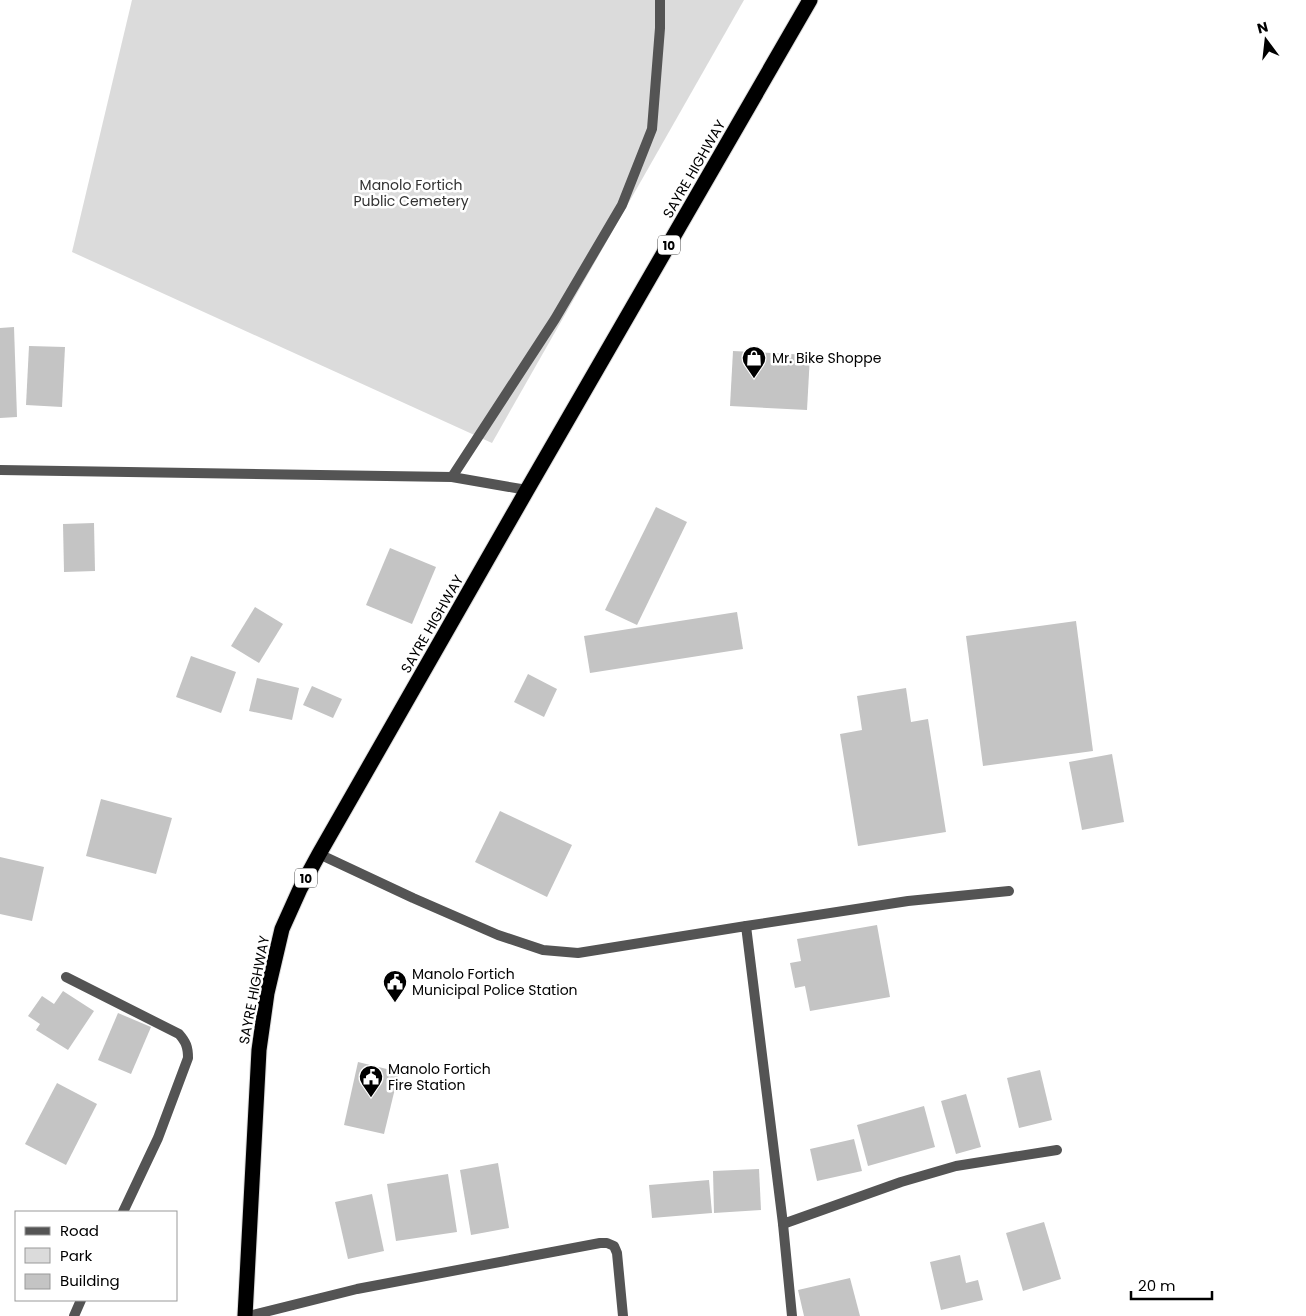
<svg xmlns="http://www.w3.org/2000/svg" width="1306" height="1316" viewBox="0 0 1306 1316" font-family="Poppins,sans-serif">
<rect width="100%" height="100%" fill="#fff"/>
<polygon fill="#dbdbdb" points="132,0 744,0 492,443 72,252"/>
<g fill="#c4c4c4">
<polygon points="14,327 17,417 0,418 0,328"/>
<polygon points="29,346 65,347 62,407 26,405"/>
<polygon points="733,351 810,355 807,410 730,406"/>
<polygon points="656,507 687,522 637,625 605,610"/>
<polygon points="94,523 95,571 64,572 63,524"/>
<polygon points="390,548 436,567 412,624 366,605"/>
<polygon points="255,607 283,624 259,663 231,646"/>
<polygon points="737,612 743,649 590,673 584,636"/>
<polygon points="1076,621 1093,751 983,766 966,636"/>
<polygon points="191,656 236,672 221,713 176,697"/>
<polygon points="528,674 557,689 544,717 514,702"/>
<polygon points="257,678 299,688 292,720 249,711"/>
<polygon points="312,686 342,699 333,718 303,705"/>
<polygon points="906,688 911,722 928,719 946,832 858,846 840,734 862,730 857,696"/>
<polygon points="1112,754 1124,822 1082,830 1069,762"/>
<polygon points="101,799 172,818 156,874 86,856"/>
<polygon points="500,811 572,845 547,897 475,862"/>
<polygon points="0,857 44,867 32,921 0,914"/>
<polygon points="877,925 890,997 810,1011 805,986 795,988 790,963 801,961 797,939"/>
<polygon points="63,991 94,1011 68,1050 36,1030 40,1024 28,1016 42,996 54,1004"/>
<polygon points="118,1013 151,1027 131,1074 98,1060"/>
<polygon points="358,1062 399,1072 384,1134 344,1125"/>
<polygon points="1040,1070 1052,1120 1019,1128 1007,1078"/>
<polygon points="57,1083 97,1104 66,1165 25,1144"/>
<polygon points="966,1094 981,1147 956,1154 941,1101"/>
<polygon points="924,1106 935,1147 868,1166 857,1125"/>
<polygon points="854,1139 862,1171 817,1181 810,1149"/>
<polygon points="498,1163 509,1228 471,1235 460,1170"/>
<polygon points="759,1169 761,1210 714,1213 713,1171"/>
<polygon points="448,1174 457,1232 396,1241 387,1184"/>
<polygon points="709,1180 712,1213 652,1218 649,1185"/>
<polygon points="372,1194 384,1251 348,1259 335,1202"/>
<polygon points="1044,1222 1061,1279 1023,1291 1006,1233"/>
<polygon points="960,1255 966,1283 978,1280 983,1300 941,1310 930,1262"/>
<polygon points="850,1278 860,1316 804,1316 798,1290"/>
</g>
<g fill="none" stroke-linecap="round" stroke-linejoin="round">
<g stroke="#dbdbdb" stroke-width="17">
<polyline id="highway" points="245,1316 259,1050 267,993 282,929 300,889 319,854 527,490 810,0"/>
</g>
<g stroke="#545454" stroke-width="10">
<polyline points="452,477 555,319 622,205 652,129 660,28 660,0"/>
<polyline points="746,926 908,901 1009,891"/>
</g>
<g stroke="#545454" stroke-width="10">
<polyline points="0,470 452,477 527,490"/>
<polyline points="319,854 413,898 498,935 543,950 578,953 746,926 783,1224 901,1182 956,1166 1057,1150"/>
<path d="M66,977L179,1034C186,1042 188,1047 188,1058L158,1138L123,1212"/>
<polyline points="783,1224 792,1316"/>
<polyline points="74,1316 81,1300"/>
<polyline points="249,1316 357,1289 600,1243 607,1243 614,1246 617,1253 623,1316"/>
</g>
<use href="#highway" stroke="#000" stroke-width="15"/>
</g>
<defs>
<g id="shop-pin" transform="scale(1.25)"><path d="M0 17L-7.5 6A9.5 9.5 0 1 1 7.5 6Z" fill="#000" stroke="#fff"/><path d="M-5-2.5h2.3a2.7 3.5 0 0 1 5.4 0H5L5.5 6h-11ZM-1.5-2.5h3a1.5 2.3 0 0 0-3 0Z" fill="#fff"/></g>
<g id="civic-pin" transform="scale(1.25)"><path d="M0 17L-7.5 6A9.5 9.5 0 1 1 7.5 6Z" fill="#000" stroke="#fff"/><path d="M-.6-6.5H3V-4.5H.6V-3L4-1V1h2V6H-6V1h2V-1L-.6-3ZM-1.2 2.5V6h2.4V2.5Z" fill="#fff"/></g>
</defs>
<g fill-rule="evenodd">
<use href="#shop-pin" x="754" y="358"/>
<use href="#civic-pin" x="395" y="982"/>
<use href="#civic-pin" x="371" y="1077"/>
</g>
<g text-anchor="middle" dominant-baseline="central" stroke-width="5" stroke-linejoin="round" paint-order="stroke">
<g fill="#fff" stroke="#4c4c4c" stroke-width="1">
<rect x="658" y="235.5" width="22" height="19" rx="4"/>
<rect x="295" y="868.5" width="22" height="19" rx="4"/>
</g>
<g font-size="12" font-weight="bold" fill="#000">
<text x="669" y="245">10</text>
<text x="306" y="878">10</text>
</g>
<g font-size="14" fill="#000" stroke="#fff">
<text transform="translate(694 169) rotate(-60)">SAYRE HIGHWAY</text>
<text transform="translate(432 624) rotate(-60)">SAYRE HIGHWAY</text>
<text transform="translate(254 990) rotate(-79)">SAYRE HIGHWAY</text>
</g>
<g font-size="14" fill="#323232" stroke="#fff">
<text x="411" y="185">Manolo Fortich<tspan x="411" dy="16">Public Cemetery</tspan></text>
</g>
<g font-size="14" fill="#000" stroke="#fff" text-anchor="start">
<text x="772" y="358">Mr. Bike Shoppe</text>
<text x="412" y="974">Manolo Fortich<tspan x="412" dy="16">Municipal Police Station</tspan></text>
<text x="388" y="1069">Manolo Fortich<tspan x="388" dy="16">Fire Station</tspan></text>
</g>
</g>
<rect x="15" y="1211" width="162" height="90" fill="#ffffff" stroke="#999999"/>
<rect x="25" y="1227" width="25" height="8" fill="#545454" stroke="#999999"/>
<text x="60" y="1236" font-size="15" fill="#000000">Road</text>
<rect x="25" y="1248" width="25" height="15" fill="#dbdbdb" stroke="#999999"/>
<text x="60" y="1261" font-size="15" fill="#000000">Park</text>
<rect x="25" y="1274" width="25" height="15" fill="#c4c4c4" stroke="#999999"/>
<text x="60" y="1286" font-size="15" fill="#000000">Building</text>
<g transform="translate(1266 40) rotate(345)" stroke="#ffffff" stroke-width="4" paint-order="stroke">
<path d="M0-4L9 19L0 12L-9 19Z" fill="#000000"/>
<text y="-8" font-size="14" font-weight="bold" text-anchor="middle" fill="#000000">N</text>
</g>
<path d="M1131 1291v8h81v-8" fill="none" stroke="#000000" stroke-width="2.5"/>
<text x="1138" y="1291" font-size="15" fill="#000000" stroke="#ffffff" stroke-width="4" paint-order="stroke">20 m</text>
</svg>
